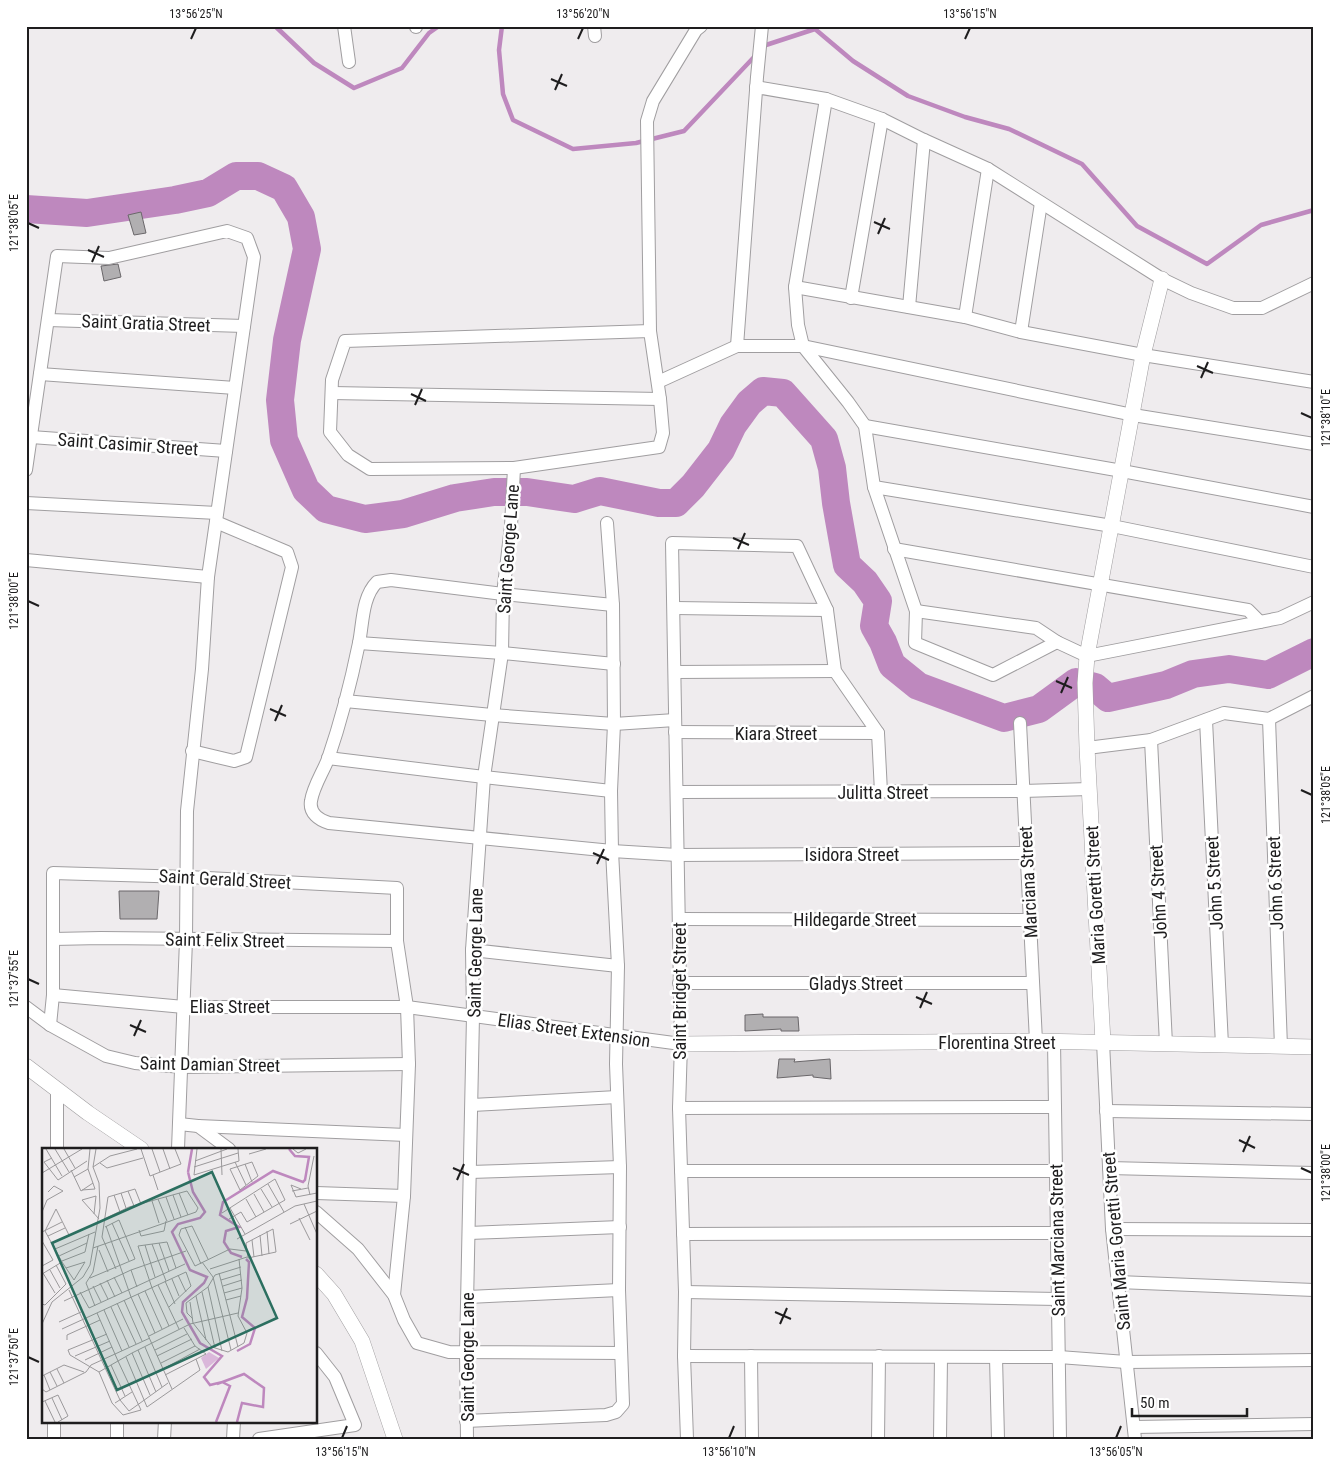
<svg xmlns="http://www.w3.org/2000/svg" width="1340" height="1465" viewBox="0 0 1340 1465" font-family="'Roboto Condensed',sans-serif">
<rect width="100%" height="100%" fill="#efecee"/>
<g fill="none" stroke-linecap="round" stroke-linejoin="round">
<g stroke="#be88be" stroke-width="4.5">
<polyline points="275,26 314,63 354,88 402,68 429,33 439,26"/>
<polyline points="502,26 499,50 503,94 513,120 573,149 636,143 684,131 755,56"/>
<polyline points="762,48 766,45 815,29 853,61 908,96 965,117 1009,129 1082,164 1137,226 1207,264 1261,225 1314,210"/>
</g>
<polyline stroke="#be88be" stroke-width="28" points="26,209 87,213 175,200 208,193 236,176 258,176 284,188 301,217 307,249 287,340 280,400 284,440 306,490 326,509 365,519 403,514 455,498 494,492 527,492 574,499 600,491 659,503 676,503 693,486 721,450 733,425 749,403 763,391 783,393 824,439 832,468 836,503 847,565 865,582 878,601 874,626 883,642 892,665 918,686 1004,718 1039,709 1076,682 1095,687 1108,698 1166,685 1193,674 1229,669 1268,675 1314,652"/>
</g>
<g fill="#b1afb1" stroke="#6a676a">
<polygon points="141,212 146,233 134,235 128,215"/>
<polygon points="118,264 121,277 104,281 101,266"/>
<polygon points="119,891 159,891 157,919 120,919"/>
<polygon points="763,1014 763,1017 798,1017 799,1031 781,1031 781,1029 745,1031 745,1015"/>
<polygon points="779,1059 795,1059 794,1062 830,1059 831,1079 813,1077 813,1075 777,1078"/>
</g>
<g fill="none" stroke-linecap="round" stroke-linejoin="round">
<g stroke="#a09ea0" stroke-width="14">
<g id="minor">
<polyline points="344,26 349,62"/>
<polyline points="416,26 416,27"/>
<polyline points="594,26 595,36"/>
<polyline points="756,87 826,99 882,119 924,140 988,169 1162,279 1191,293 1233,308 1262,308 1314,283"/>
<polyline points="826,99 795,287 798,325 803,346 848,402 865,426 874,487 916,611 915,643 993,675 1057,642"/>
<polyline points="795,287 965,317 1021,332 1143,355 1314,382"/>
<polyline points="851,298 882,119"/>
<polyline points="909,307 924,140"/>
<polyline points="965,317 988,169"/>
<polyline points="48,320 244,326"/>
<polyline points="650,331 345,341 332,380 330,432 348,455 370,469 514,468 659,447 663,433 660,399 650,331 647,121 653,101 696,30 701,26"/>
<polyline points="1021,332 1041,203"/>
<polyline points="737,346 757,77 762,26"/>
<polyline points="40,374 235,388"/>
<polyline points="658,382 737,346 803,346 1133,415 1314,444"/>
<polyline points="332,393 660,399"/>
<polyline points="865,426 1122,471 1314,507"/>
<polyline points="31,437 226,451"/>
<polyline points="26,470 57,256 109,258 227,231 247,238 254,257 208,577 202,669 187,811 186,940 178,1149"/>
<polyline points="874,487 1112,526 1314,567"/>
<polyline points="26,503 217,513"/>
<polyline points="894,549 1248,610 1260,622"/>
<polyline points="26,560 208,577"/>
<path d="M613,605L503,594L391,580L377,582C362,597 363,623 359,643C351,682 341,721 328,759C323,772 313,787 311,801C309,813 319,820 329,823L612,851L677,855L1026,853"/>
<polyline points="675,608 827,610"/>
<polyline points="916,611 1036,628 1057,642 1087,656 1280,618 1314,602"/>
<polyline points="359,643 502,653 614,664"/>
<polyline points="675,672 835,671"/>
<polyline points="345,701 492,715 614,724 675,720"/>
<polyline points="1269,719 1281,1047"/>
<polyline points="1206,720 1222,1045"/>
<polyline points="1020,723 1036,1041"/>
<polyline points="675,732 878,733"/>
<polyline points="1151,740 1166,1044"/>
<polyline points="1087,748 1151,740 1224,713 1269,719 1314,696"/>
<polyline points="192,751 234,761 246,757 292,567 287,552 216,522"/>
<polyline points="328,758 484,777 611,791"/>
<polyline points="677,792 1023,791 1089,789"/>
<polyline points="679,919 1030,920"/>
<polyline points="53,939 101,938 397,941"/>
<polyline points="472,950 618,966"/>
<polyline points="679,983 1033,983"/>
<polyline points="53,995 184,1007 407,1007 681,1044"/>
<polyline points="26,1007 50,1025 106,1056 135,1063 182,1067 409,1064"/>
<polyline points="50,1025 53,995 53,873 188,877 397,888 397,941 407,1007 409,1064 404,1196 394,1295"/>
<polyline points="1054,1041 1060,1439"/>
<polyline points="1103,1042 1112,1229 1135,1439"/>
<polyline points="472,1105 617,1097"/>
<polyline points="679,1108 1055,1107"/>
<polyline points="1106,1111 1314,1114"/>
<polyline points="179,1124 198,1126 229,1149"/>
<polyline points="198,1126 406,1135"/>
<polyline points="57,1149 57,1090"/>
<polyline points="1109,1168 1314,1173"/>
<polyline points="681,1171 1056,1171"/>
<polyline points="470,1172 620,1167"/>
<polyline points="316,1193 404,1196"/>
<polyline points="316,1212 358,1249 394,1295 404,1320 417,1343 449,1352 621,1353"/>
<polyline points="1112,1229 1314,1230"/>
<polyline points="469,1233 620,1227"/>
<polyline points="683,1234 1057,1233"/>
<polyline points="1118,1282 1314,1290"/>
<polyline points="685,1292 1058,1299"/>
<polyline points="468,1297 619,1290"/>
<polyline points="684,1356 1059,1357 1126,1362 1314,1360"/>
<polyline points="751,1356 752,1439"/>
<polyline points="996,1357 998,1439"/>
<polyline points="466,1421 606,1415 616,1412 623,1404 619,1290 620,1167 616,1064 618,966 612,851 611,791 614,724 613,605 607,523"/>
<polyline points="1134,1427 1314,1424"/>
<polyline points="54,1439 54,1421"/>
<polyline points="117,1439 117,1421"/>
<polyline points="164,1439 165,1421"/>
<polyline points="233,1439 234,1421"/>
<polyline points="259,1439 355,1425 335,1377 316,1353"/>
<polyline points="467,1439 466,1352 473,1016 472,950 484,777 502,653 503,594 511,526 514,468"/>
<polyline points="687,1439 684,1356 685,1292 679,1108 681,1044 672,543 797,546 827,610 835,671 878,733 881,792"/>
<polyline points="878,1439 879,1356"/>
<polyline points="940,1439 941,1357"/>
</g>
</g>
<g stroke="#a09ea0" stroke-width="16">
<g id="tertiary">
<polyline points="1103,1042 1087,748 1085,683 1087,656 1143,355 1162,279"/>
<polyline points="681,1044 1036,1041 1314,1047"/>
<polyline points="26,1066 88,1113 141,1149"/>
<polyline points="316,1274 334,1294 362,1341 395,1439"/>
</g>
</g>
<use href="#minor" stroke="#fff" stroke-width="12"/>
<use href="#tertiary" stroke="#fff" stroke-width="15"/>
</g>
<path fill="none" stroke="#1e1d1e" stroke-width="2" d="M191,39L196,28M578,39L583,28M965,39L970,28M551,79L567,86M555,90L562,74M874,222L890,229M28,223L39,228M878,234L885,218M88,250L104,257M92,262L99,246M1197,366L1213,373M1201,378L1208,362M411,394L426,401M415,405L422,389M1301,413L1312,418M733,538L749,545M738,549L745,533M28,601L39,606M1056,681L1072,688M1061,693L1068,677M270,709L286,716M275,721L282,705M1301,790L1312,795M593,853L609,860M597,864L604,849M28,979L39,984M916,997L932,1004M920,1008L927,992M130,1025L146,1032M134,1036L141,1020M1239,1140L1255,1148M1243,1152L1250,1136M453,1168L469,1175M1301,1168L1312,1173M457,1180L464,1164M775,1312L791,1319M780,1324L787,1308M28,1357L39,1362M342,1438L347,1426M729,1438L734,1426M1116,1438L1121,1426"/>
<g text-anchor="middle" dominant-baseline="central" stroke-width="5" stroke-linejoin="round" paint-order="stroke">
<g font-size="18" fill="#1e1d1e" stroke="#fff">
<text transform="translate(146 323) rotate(2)">Saint Gratia Street</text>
<text transform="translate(128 444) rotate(4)">Saint Casimir Street</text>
<text transform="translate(508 549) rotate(-86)">Saint George Lane</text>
<text x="776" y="733">Kiara Street</text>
<text x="883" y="792">Julitta Street</text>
<text x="852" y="854">Isidora Street</text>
<text transform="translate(225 879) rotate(3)">Saint Gerald Street</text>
<text transform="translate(1028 882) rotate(-93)">Marciana Street</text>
<text transform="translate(1214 883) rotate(-93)">John 5 Street</text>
<text transform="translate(1275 883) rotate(-92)">John 6 Street</text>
<text transform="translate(1158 892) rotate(-93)">John 4 Street</text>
<text transform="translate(1095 895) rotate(-93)">Maria Goretti Street</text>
<text x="855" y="919">Hildegarde Street</text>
<text transform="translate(225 940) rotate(1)">Saint Felix Street</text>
<text transform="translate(475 953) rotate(-89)">Saint George Lane</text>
<text x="856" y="983">Gladys Street</text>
<text transform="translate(679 991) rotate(-90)">Saint Bridget Street</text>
<text x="230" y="1006">Elias Street</text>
<text transform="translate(574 1030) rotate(8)">Elias Street Extension</text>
<text x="997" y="1042">Florentina Street</text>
<text transform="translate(210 1064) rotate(1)">Saint Damian Street</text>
<text transform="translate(1057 1240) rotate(-91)">Saint Marciana Street</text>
<text transform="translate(1116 1241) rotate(-95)">Saint Maria Goretti Street</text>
<text transform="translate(467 1357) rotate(-90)">Saint George Lane</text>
</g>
</g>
<g transform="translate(42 1148)">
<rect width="275" height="275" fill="#efecee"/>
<path d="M167,204L177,210L164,221L159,210Z" fill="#dab7da"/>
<path fill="none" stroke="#be88be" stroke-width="2.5" d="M146,24L150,1M146,24L151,44L163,64L158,70L136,76L130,84L148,122L165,129L162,135L141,154L140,164L158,195L180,208L162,229L168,237L180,234L188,238L174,274M200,109L189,105L182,94L184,83L197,79L178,67L181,54L231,23L261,34L263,32L267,9L253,8L247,1M195,203L208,196L213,180L200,169L205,150L207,114L204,111M175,236L202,226L222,240L221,259L200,255L195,274"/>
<path fill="none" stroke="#9b999b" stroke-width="1" d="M4,1L20,28M13,1L27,24M22,1L33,20M99,1L108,28L139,16L133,1M110,1L118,24M121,1L128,21M155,1L152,27L197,13L196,1M179,1L180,27M251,1L256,5L264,1M207,6L224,1M10,10L2,14L16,32L45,13M153,13L185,1M193,14L204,37M210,14L216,28L198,42L188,21ZM58,15L65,20L101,10M203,16L210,34M51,19L68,8L95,1M152,19L196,5M29,22L39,43L51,35M0,25L40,1M111,27L116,42M32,29L46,21M226,36L242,64M219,41L230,59M40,42L53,41L46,21L48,1M86,43L92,58M250,43L266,40M79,45L84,60M137,45L146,67M212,46L222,64M72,47L78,64M131,47L139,69M268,47L266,38L272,8M124,49L132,71M254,49L249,37L259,41M254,49L275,45M116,51L125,73M204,51L214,69M110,53L117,75M262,56L275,86M188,60L203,86M0,64L5,52L21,43L12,38L6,44M180,65L233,31L243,52L205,74L199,64L187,71M52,66L54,48L40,52L57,71M257,70L268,92M70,75L87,113M248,76L275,63M64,78L89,149L130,241M143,79L159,116M231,81L234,104L206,110L204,95ZM97,82L99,88L122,83L124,73M225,83L227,106M0,84L20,74M218,87L220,108M6,88L23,80M195,91L253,58L275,53M210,92L212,109M0,93L11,112L0,118M10,95L27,87L14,61L3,83L20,114L32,132L43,114L24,120M117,95L127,123M110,96L124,133M103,97L113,129M51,100L154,64L156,60L145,43L87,59L62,71M13,101L53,84M57,102L66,124M17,108L45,95M166,111L150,78L139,81L137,87L153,118L188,101L204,103M20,113L43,104L47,86M160,114L171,129L189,202M74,121L60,89L66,49L93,41L99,56M168,121L205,109M8,122L18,140M89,122L95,139M1,125L13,145M177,125L196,199M0,126L20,114M136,127L144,144M72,129L80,145M48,130L93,111L77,72L63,79M130,131L137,148M65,132L73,149M179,132L199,126M123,133L133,156M58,135L66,151M116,137L137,181M51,138L59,154M181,138L200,132M166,139L180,203M27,142L78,252L87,263L126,235M103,143L120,181M38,144L47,160L143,116M160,144L173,200M182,145L200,140M96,146L113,185M154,148L164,192M82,152L100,193M184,152L199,148M22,153L89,122L144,103M148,154L151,175L170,199L186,204L202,195L205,185L196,168L200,140L197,111M75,155L94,196M0,156L3,157L24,136L14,117M53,158L44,135L51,124L56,98M69,159L87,199M62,162L80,203M55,165L76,213L99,262L81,267L70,255L57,224L69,217L90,205L148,176L196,165M151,171L145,165L144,155L166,139L173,127L199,119M17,174L39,164M0,176L10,154L41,129L48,117L58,60L57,35L51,19L54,1M127,178L110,140L96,98L125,94L134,120M20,181L144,124L149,138L127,159M107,188L141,171M25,192V187L58,172M103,199L120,239M96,202L114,244M113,202L145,186M90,205L108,247M33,208L68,193M115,208L150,191M84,209L105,259L158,222L154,211M43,212L70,199M119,215L153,198M69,217L83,248M15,221L22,235M121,221L158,201M8,224L15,238M57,224L28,207L26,202L65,186M2,227L8,242M123,227L164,206L153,198L142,180M0,228L22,217L42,224M0,241L4,244L44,224L49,217L108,190M10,250L20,272M3,253L13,274M0,254L16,247L26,268L16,274M73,255L90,244"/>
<path fill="#2c6f60" fill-opacity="0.15" stroke="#2c6f60" stroke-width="2.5" d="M170,24L235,170L75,242L10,95Z"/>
<rect width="275" height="275" fill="none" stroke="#1e1d1e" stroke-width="2.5"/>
</g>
<rect width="1340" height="1465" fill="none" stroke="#ffffff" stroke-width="55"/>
<path d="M1132 1408v8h115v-8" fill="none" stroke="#1e1d1e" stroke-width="2.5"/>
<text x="1140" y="1408" font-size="15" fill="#1e1d1e" stroke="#ffffff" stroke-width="4" paint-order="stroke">50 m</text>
<rect x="28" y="28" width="1284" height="1410" fill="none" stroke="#1e1d1e" stroke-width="2"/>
<g font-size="12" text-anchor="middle" fill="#1e1d1e">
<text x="196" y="18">13°56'25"N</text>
<text x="583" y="18">13°56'20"N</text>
<text x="970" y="18">13°56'15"N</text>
<text transform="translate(14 223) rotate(-90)" y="4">121°38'05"E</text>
<text transform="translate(1326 418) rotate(-90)" y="4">121°38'10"E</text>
<text transform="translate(14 601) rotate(-90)" y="4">121°38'00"E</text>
<text transform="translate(1326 795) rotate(-90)" y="4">121°38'05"E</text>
<text transform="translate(14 979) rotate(-90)" y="4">121°37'55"E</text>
<text transform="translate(1326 1173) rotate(-90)" y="4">121°38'00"E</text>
<text transform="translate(14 1357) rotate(-90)" y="4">121°37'50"E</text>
<text x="342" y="1456">13°56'15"N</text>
<text x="729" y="1456">13°56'10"N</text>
<text x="1116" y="1456">13°56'05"N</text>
</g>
</svg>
